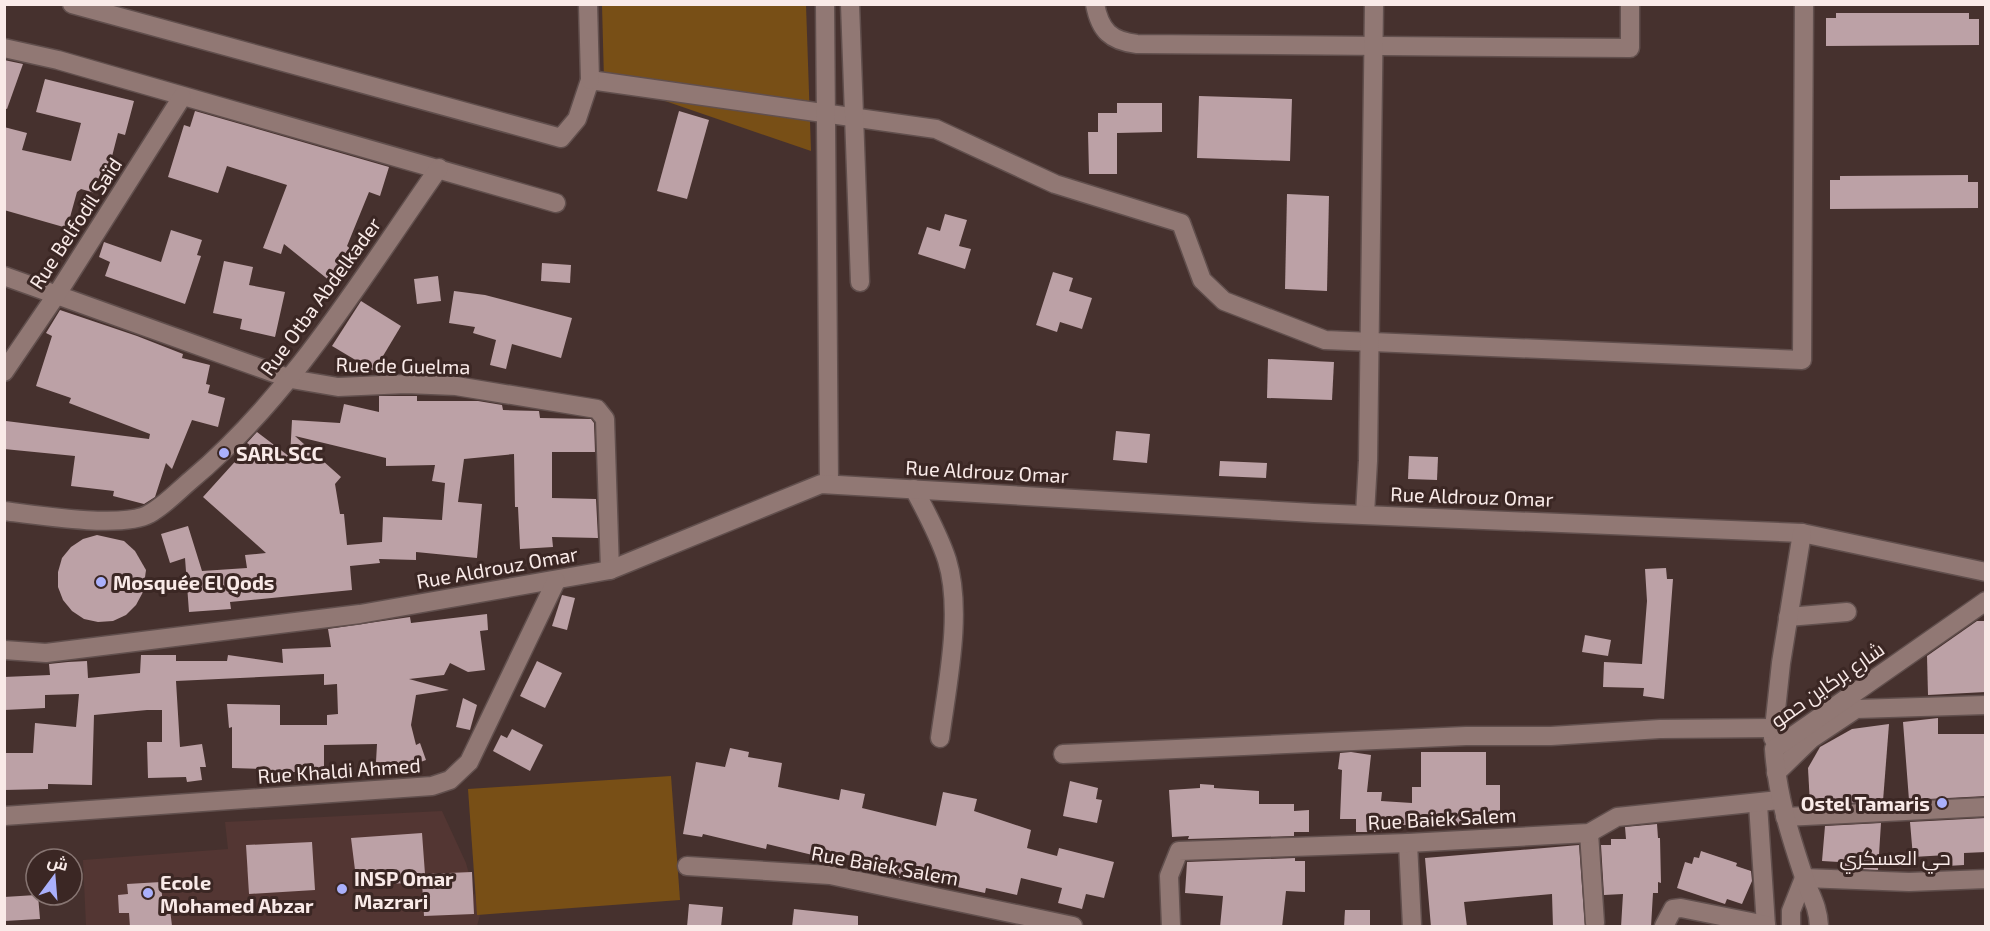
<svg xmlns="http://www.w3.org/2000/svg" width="1990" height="931" viewBox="0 0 1990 931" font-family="'Exo 2',Cairo,sans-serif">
<rect width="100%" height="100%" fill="#46312e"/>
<polygon fill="#533633" points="442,811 466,863 480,915 477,926 86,926 83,860 228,849 225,822"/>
<g fill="#784f16">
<polygon points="602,5 806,5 811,151 604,80"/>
<polygon points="671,776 680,900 477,915 468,789"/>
</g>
<g fill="#bca1a6" fill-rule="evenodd">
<polygon points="1836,13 1969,13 1969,19 1979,19 1979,45 1826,46 1826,18 1836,18"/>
<polygon points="4,60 23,64 7,109 4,108"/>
<polygon points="45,79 134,101 125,135 118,133 108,172 101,171 95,193 81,189 77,192 67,228 4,210 4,127 27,133 22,150 71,161 81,123 36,112"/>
<polygon points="1199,96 1292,99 1290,161 1197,158"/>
<polygon points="1117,103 1162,103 1162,132 1117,133 1117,174 1089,174 1088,132 1098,132 1098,113 1117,113"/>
<polygon points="195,111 389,167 380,196 369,192 347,246 354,252 330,281 284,244 281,254 263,248 287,185 227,166 218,193 168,177 184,125 190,127"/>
<polygon points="679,111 709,120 687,199 657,191"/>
<polygon points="1968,175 1968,182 1978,182 1978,208 1830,209 1830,180 1840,180 1840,176"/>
<polygon points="1287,194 1329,196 1327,291 1285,289"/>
<polygon points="945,214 967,220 959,246 971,249 965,269 918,254 927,227 940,231"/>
<polygon points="171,230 202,240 197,255 201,256 185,304 105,276 110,262 99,257 104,242 161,262"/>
<polygon points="224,261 253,267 249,285 285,292 275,337 240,329 242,319 213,313"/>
<polygon points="542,263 571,265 570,283 541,281"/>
<polygon points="1053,272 1073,278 1069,291 1092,298 1082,329 1060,322 1057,332 1036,325"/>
<polygon points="438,276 441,301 417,304 414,279"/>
<polygon points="454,291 485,295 572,318 561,358 512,344 506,369 490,365 496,340 473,333 475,327 449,323"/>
<polygon points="361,301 401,326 374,371 332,346"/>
<polygon points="60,310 137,336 183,354 182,358 210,365 206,384 210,385 208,393 225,398 218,427 192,420 172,469 166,463 155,497 144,504 113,496 114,491 71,486 75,456 4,449 6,421 149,439 150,434 69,403 71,398 36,386 52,336 46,333"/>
<polygon points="1268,359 1334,362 1332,400 1267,398"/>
<path d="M379,396H417V401H478L502,405L503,410L539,411L540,418L591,419L594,423L595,452H552V498L596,499L598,538L552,537L553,547L520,549L518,507H515L514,454L464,459L458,502L482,504L477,558L416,552V560L379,559L380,563L350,566L352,590L230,602L231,609L189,612L185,558L170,563L161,534L188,526L202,571L247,568L245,555L266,553L203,497L250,445L247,443L257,432L290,457L292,420L340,423L344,404L379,412ZM295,436L386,458V466L435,465L432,481L445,483L442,520L383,517L382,542L347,545L344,514H340L335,484L341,477Z"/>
<polygon points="1116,431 1150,434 1147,463 1113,460"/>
<polygon points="1409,456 1438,457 1437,480 1408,479"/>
<polygon points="1220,461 1267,463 1266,478 1219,476"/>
<polygon points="97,535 124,541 135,551 146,570 143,592 136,605 126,615 113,621 98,622 84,619 72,611 63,600 58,587 58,572 62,558 71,547 83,539"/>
<polygon points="1666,568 1667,579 1673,579 1664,699 1643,696 1644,688 1603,687 1604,662 1642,664 1647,601 1645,569"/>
<polygon points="562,595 575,598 567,630 552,626"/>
<polygon points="487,614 488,630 480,631 485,670 468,672 450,663 444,675 409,679 449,690 416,695 411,725 416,745 420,743 426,760 415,764 376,762 377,744 324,745 324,772 264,772 264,769 232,768 232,727 229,728 227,704 280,705 280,725 327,725 327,715 338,714 337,684 324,685 324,674 176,681 180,747 202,744 206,767 200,767 202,780 187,782 186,777 148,778 147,742 162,742 162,710 147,710 94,715 92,785 48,784 48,789 4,790 4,753 33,753 35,723 76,727 79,694 45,695 45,708 4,710 4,677 50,675 49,664 68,662 87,661 88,678 140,673 141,655 176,655 176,661 227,661 228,655 283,663 282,649 331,647 328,629 410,617 411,623"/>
<polygon points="1977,621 1986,621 1986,692 1928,695 1927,656"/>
<polygon points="1585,635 1611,640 1608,656 1582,652"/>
<polygon points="537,661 562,673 545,708 520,696"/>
<polygon points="463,698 477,705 470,730 456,727"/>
<polygon points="1938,718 1938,734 1986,734 1986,796 1909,800 1903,722"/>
<polygon points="1889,724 1883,801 1810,805 1808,768 1820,747 1852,729"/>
<polygon points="512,729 543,745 530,771 493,751 501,735 507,738"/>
<polygon points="730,748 749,752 748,757 782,763 778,787 839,800 841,789 865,794 862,808 936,826 943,792 977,799 974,811 1031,830 1027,848 1057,856 1059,848 1114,862 1104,898 1086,894 1082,909 1058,903 1062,888 1021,878 1017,895 986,888 985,893 907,876 906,879 870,872 873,861 831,851 829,859 767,844 766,849 703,834 702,837 683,834 696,762 725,767"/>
<polygon points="1351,752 1371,755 1367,792 1382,792 1381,801 1412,803 1412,787 1421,787 1421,752 1486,752 1486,785 1500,785 1500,825 1387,825 1387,832 1356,832 1356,819 1340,819 1342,770 1338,769 1340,753"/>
<polygon points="1070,781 1098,788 1096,799 1102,800 1097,823 1063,816"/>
<polygon points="1200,784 1214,785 1214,788 1259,791 1259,804 1294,804 1294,811 1309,810 1309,832 1294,832 1294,836 1188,839 1189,836 1172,837 1169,790 1200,788"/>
<polygon points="1986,818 1986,852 1964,853 1964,865 1947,866 1947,855 1913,857 1910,822"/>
<polygon points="1881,823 1878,870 1838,868 1839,862 1822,861 1825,826"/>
<polygon points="1657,824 1658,838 1660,838 1661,883 1658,882 1658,893 1653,893 1651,927 1621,927 1623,894 1604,895 1601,845 1611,845 1611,839 1626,839 1625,827"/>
<polygon points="422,833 425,874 472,872 474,914 424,916 422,882 357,886 351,838"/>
<polygon points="312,842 315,890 249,894 246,845"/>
<polygon points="1579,845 1585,927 1553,927 1552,894 1464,902 1467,927 1431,927 1425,858"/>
<polygon points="1701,851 1737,863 1736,866 1751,871 1752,881 1742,904 1727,899 1725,904 1677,888 1685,862 1692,864 1694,857 1699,858"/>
<polygon points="1295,858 1295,861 1305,861 1305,892 1286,891 1282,927 1220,927 1223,896 1185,893 1187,862"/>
<polygon points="161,882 163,909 170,909 172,926 130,927 129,913 119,913 118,895 128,894 127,884"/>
<polygon points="36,895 38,895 40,919 4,921 4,897"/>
<polygon points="689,904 723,907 721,927 687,927"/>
<polygon points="794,909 858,916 858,927 792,927"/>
<polygon points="1345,910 1370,910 1370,927 1344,927"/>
</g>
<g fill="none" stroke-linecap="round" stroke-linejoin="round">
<g stroke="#614f4d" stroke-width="21">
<g id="minor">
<polyline points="72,4 561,138 577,119 590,80 936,129 1055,184 1181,223 1202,280 1224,301 1325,340 1802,360 1804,4"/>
<polyline points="588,4 590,80"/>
<polyline points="825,4 829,484"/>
<polyline points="850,4 860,282"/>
<path d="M1095,4C1100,31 1111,41 1137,44L1630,48V4"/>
<polyline points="4,48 58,60 556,203"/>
<polyline points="4,276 291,379 338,387 406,384 456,386 597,409 605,419 610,570"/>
<polyline points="4,372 57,294 182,97"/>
<path d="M914,489C926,512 939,535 947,560C963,612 947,685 940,738"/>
<path d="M4,511C35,515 123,529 149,514C164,506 178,491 191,480C293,394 363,276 439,168"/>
<polyline points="1365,514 1368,461 1374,4"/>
<polyline points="1788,617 1847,612"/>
<polyline points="4,650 46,653 360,614 610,570 821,484 1314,513 1802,533 1986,572"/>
<polyline points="1773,738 1781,663 1802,533"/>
<polyline points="1063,754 1466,736 1551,736 1660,729 1773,728"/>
<polyline points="1776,773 1811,739 1856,709 1986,705"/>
<polyline points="1758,804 1766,926"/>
<polyline points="4,816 432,786 450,780 469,762 556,581"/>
<polyline points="1785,817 1986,807"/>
<polyline points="1589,833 1595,923"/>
<polyline points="1408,843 1412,926"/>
<polyline points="687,866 830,875 1073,926"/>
<polyline points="1804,878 1909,882 1986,879"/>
<polyline points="1171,926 1169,876 1179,851 1408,843 1589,833 1617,817 1779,800"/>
<polyline points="1664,926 1673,909 1681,908 1766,925"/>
<polyline points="1791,926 1791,911 1804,878"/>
<path d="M1819,926C1818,904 1809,894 1803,874C1789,832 1777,794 1774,749L1986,601"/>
</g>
</g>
<use href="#minor" stroke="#917874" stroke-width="18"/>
</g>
<g fill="#aab0fb" stroke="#3b2724" stroke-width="2">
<circle cx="224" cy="453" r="6"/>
<circle cx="101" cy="582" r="6"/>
<circle cx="1942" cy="803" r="6"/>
<circle cx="342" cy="889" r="6"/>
<circle cx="148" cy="893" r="6"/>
</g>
<g text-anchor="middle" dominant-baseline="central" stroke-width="6" stroke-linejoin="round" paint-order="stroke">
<g font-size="20" fill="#f9eae8" stroke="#3b2724">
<text transform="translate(75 223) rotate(-57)">Rue Belfodil Saïd</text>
<text transform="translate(320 296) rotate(-54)">Rue Otba Abdelkader</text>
<text transform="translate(403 365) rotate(1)">Rue de Guelma</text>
<text transform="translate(987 471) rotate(3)">Rue Aldrouz Omar</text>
<text transform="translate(1472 496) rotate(2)">Rue Aldrouz Omar</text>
<text transform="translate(497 567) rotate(-10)">Rue Aldrouz Omar</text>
<text transform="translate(1827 684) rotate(-35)">شارع بركاين حمو</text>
<text transform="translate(339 770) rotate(-4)">Rue Khaldi Ahmed</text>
<text transform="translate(1442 818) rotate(-3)">Rue Baiek Salem</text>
<text x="1895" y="857">حي العسكري</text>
<text transform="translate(885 865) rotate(10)">Rue Baiek Salem</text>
</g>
<g font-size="20" font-weight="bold" fill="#f9eae8" stroke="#3b2724" text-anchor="start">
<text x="236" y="453">SARL SCC</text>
<text x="113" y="582">Mosquée El Qods</text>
<text x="1930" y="803" text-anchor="end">Ostel Tamaris</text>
<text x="354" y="878">INSP Omar<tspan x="354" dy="23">Mazrari</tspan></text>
<text x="160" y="882">Ecole<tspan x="160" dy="23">Mohamed Abzar</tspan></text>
</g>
</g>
<rect width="1990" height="931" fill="none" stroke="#f9eae8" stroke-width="12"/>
<g transform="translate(54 877) rotate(16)"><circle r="28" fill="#3b2724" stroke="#877572" stroke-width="1.5"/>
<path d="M0-4.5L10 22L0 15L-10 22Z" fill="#aab0fb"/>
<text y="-9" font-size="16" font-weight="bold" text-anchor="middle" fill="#f9eae8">ش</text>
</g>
</svg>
